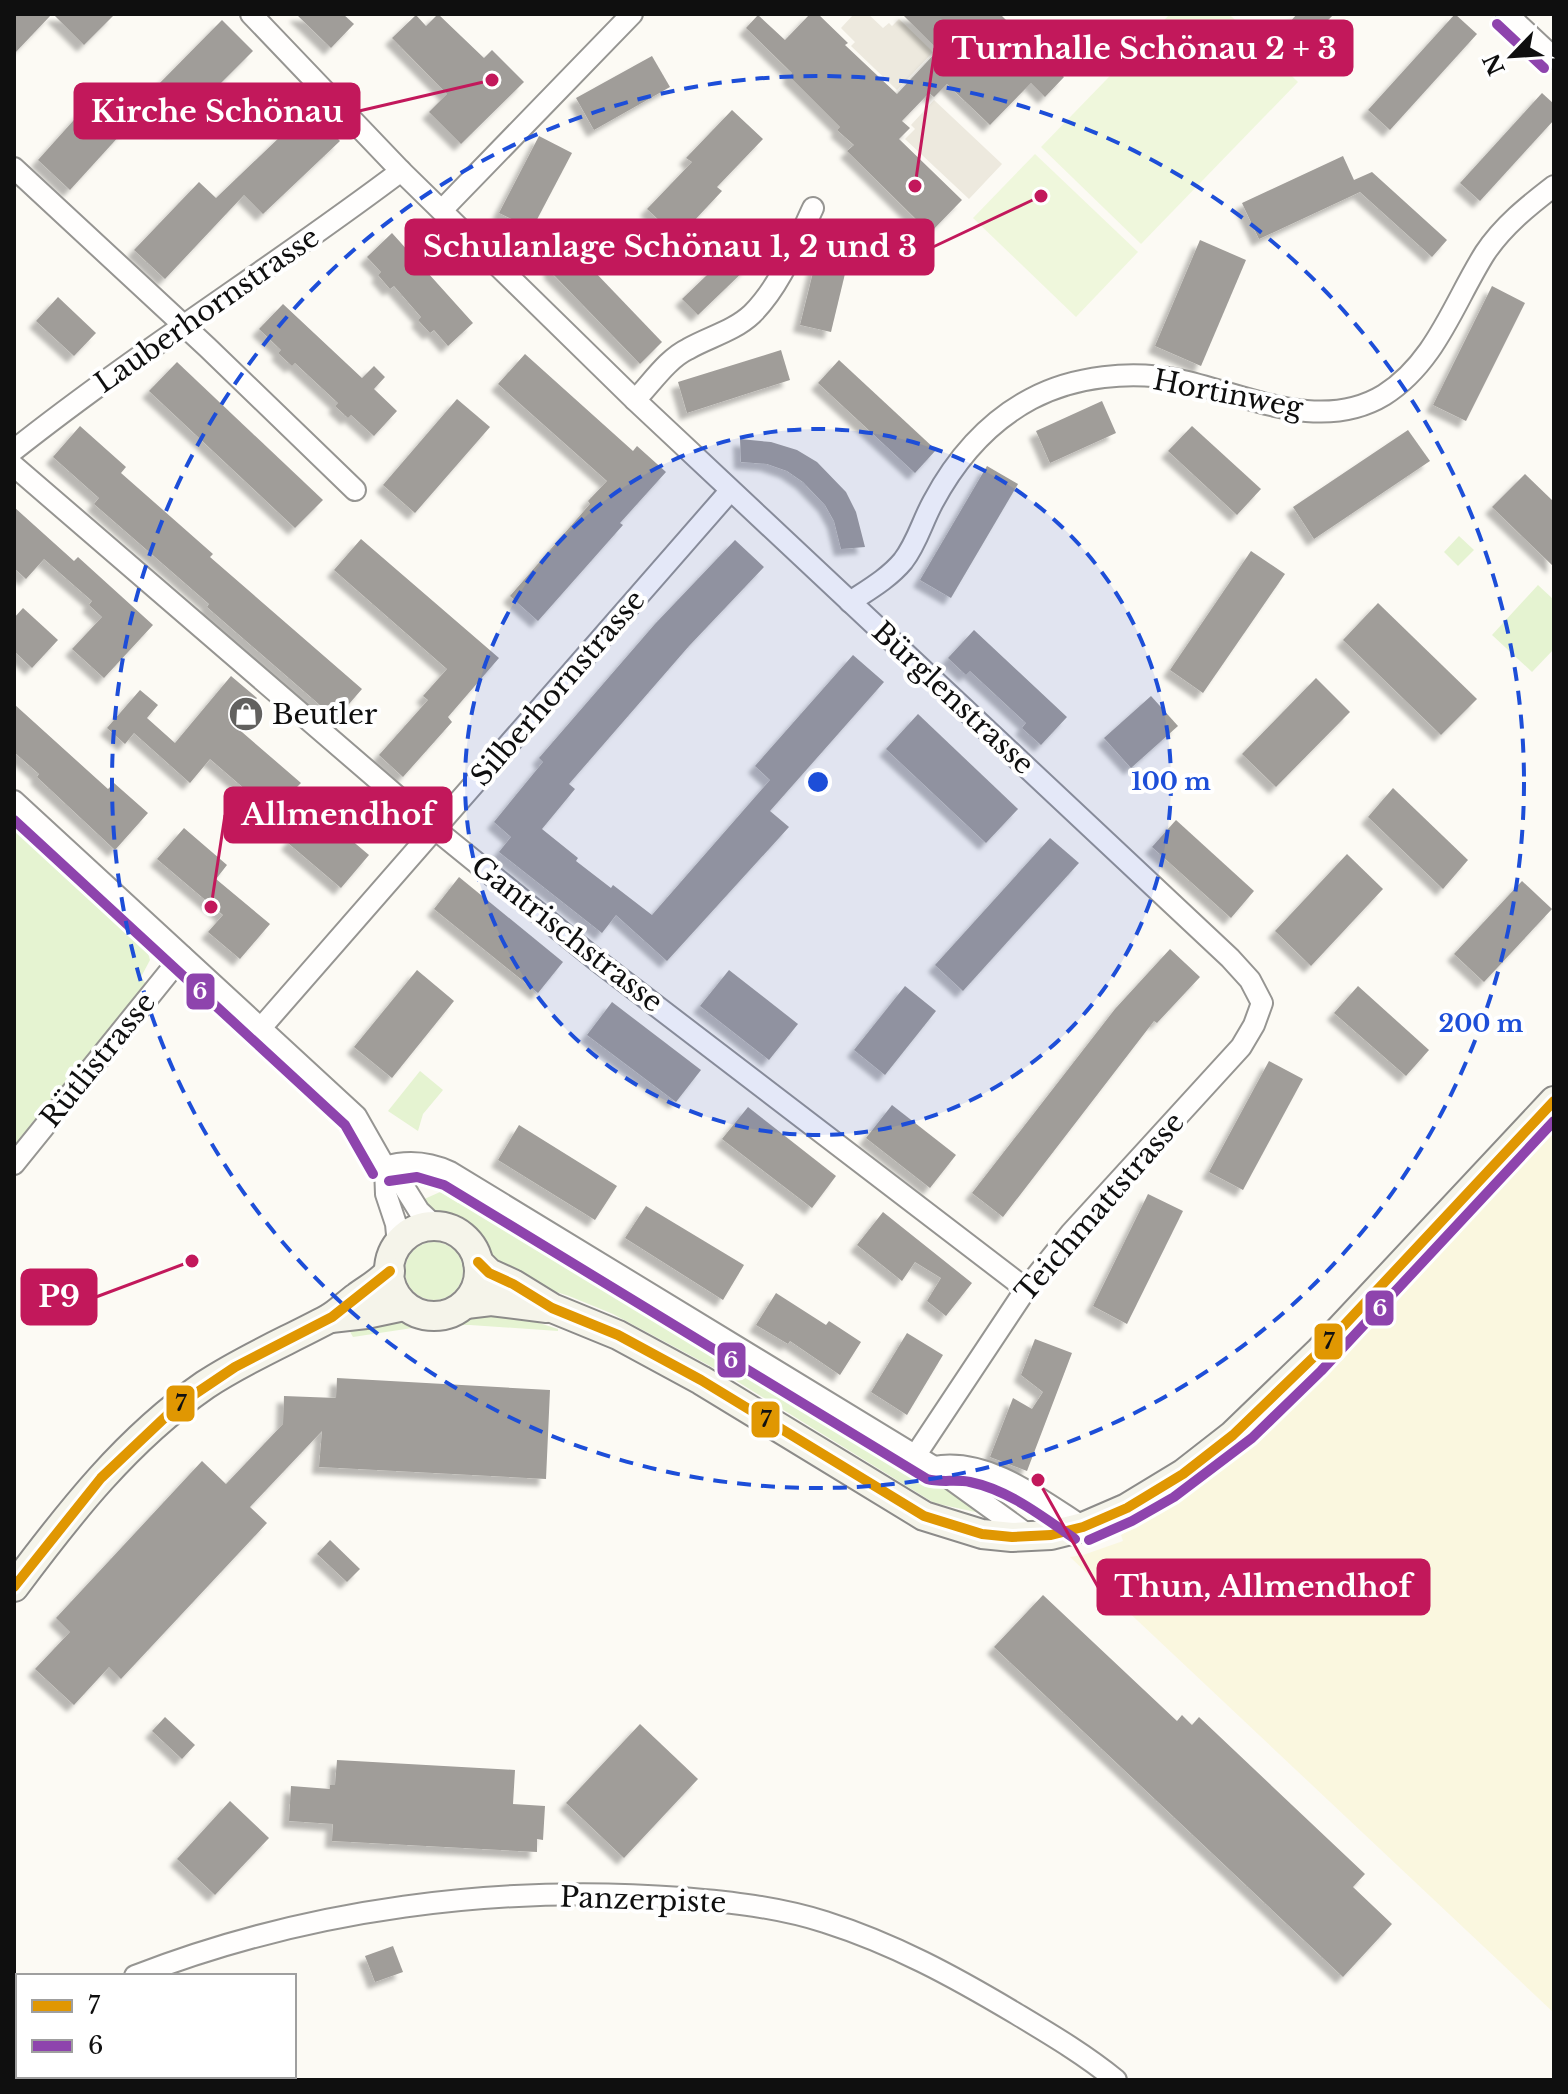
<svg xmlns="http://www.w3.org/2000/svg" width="1568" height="2094" viewBox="0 0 1568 2094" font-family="'Libre Baskerville',serif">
<defs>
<filter id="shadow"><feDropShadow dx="-7" dy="7" stdDeviation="2" flood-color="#0004"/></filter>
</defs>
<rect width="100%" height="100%" fill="#fcfaf4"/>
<polygon fill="#faf7df" points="1554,1122 1554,2013 1070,1557 1083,1555 1123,1541 1121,1535 1151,1516 1224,1462 1268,1424"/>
<g fill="#e5f3d1">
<polygon points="1459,536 1474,550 1458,566 1444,552"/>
<polygon points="1538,585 1554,600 1554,649 1532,672 1492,635"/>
<polygon points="14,828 147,950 150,960 141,977 146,984 14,1147"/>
<polygon points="420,1071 443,1090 423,1114 418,1131 388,1111"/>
<polygon points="440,1192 458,1203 463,1201 584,1275 658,1315 886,1457 891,1451 981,1508 980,1513 934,1503 725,1374 613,1314 569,1296 512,1278 490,1262 472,1232 457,1222 440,1218 420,1201"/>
<circle cx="434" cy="1271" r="29"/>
<polygon points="472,1312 514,1315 558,1329 558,1331 470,1325 432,1325 353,1337 349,1330 404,1316 420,1323 447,1323"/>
</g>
<g fill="#eff7dc">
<polygon points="1170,14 1229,14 1298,82 1141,244 1041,147"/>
<polygon points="1035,154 1138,252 1076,317 973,218"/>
</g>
<g fill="#ede9de">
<polygon points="854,14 868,14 883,28 889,23 892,26 899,19 933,52 897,90 851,46 855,42 841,28"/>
<polygon points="934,100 1002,164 969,199 905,139 915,129 911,125"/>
</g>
<g fill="#a09d99" filter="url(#shadow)">
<polygon points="14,14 52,14 14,54"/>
<polygon points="53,14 115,14 84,45"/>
<polygon points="296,14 343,14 354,24 331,48"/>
<polygon points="438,14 484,58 492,50 524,82 461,144 429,112 447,94 392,38 416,15 426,26"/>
<polygon points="810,14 818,14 848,43 845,45 897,94 938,50 902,14 1000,14 1017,31 1025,22 1049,46 1041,54 1064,77 1045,97 1031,83 990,125 947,84 934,97 929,93 902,121 910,128 899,139 962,200 930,233 847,151 854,145 837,130 840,127 789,76 792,73 746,28 758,15 785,40"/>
<polygon points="1297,14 1334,14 1307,42 1288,24"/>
<polygon points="1455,14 1477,34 1390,130 1368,110"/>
<polygon points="222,20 253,51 174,130 144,99"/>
<polygon points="652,56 670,87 594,130 576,98"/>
<polygon points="99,92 132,122 70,190 38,160"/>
<polygon points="1542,93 1554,104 1554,120 1480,201 1460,183"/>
<polygon points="309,109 340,141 263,214 244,195 165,279 134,250 199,182 216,198"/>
<polygon points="732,110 763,139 717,187 722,191 678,238 647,209 692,162 686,158"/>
<polygon points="539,136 572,153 532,229 499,213"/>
<polygon points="1343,156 1354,180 1372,172 1447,240 1432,257 1360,192 1259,239 1242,203"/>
<polygon points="826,220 856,228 831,332 800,325"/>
<polygon points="392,233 473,323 448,346 434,330 430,333 418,320 421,317 394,286 390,289 378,275 381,272 367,257"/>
<polygon points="1200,240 1246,260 1201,366 1155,346"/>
<polygon points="570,246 662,342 640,364 551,272 551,265"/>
<polygon points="733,250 749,266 698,315 682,299"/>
<polygon points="1492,286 1525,303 1466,421 1433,405"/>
<polygon points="58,297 96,333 74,356 36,321"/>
<polygon points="283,304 362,378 374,366 385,377 374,389 397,411 374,436 351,415 348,418 335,406 338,403 295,363 292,366 278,353 281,350 259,329"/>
<polygon points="781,350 790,380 687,413 678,382"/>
<polygon points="525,354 633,451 637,446 666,472 620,523 623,525 538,621 510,596 590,504 588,501 607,481 498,384"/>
<polygon points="839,360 936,450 915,473 818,383"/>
<polygon points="177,362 323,500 295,528 149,391"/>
<polygon points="457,399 490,427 415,513 383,485"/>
<polygon points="1102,401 1116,433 1050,463 1036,431"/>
<polygon points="80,426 126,467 121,473 213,554 210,557 362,689 336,719 207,607 209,604 94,504 99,498 53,457"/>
<polygon points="1192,426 1261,489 1237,515 1168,451"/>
<polygon points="1408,430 1430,461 1314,539 1293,507"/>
<polygon points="740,439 771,442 797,450 817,462 846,492 856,512 865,547 841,549 834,521 825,505 803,482 787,471 767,464 741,462"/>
<polygon points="987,466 1018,484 951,598 920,580"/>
<polygon points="1525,474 1554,502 1554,567 1492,507"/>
<polygon points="14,507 74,561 78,557 153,625 104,678 72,649 102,617 89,605 92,601 44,559 26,579 14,568"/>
<polygon points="361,539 499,658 448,717 452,722 403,777 379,755 428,700 423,696 447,669 334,570"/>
<polygon points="735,540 764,567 689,646 569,784 575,789 542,829 578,858 576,861 611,888 613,885 652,915 770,780 755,766 853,655 884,682 770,811 789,827 667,961 616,915 602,933 499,852 511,837 494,822 543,762 539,758 655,624"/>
<polygon points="1251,551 1285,574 1203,693 1170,670"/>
<polygon points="1378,603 1477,699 1441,735 1343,640"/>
<polygon points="23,608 58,640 32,668 14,651 14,618"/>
<polygon points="974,630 1067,717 1041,745 1022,728 1026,723 970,671 966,675 948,658"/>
<polygon points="231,676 257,698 235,726 301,783 293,791 369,855 341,888 288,843 296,833 210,759 190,783 134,733 125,744 107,728 140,690 158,705 147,718 175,743"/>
<polygon points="1316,678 1350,712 1276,787 1242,754"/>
<polygon points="1151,696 1178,726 1131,768 1104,738"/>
<polygon points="14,704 108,789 114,783 148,813 115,850 37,777 39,774 14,752"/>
<polygon points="918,714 1018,809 986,843 886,749"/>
<polygon points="1393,788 1468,860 1443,889 1368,817"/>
<polygon points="1176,820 1254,891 1231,918 1152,847"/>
<polygon points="184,828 227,865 216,879 270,924 240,959 208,932 223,915 157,859"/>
<polygon points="1050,838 1079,863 963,991 935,965"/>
<polygon points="1347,854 1383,889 1311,966 1275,931"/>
<polygon points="459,877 563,962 538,993 434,909"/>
<polygon points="1522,881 1552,909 1484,982 1454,954"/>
<polygon points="1170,949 1200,977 1157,1023 1154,1021 1003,1217 972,1193 1115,1009"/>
<polygon points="417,970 454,1001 392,1078 354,1047"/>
<polygon points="729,970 798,1024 769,1060 700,1006"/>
<polygon points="905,986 936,1011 885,1075 854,1050"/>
<polygon points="1358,986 1429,1050 1406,1076 1334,1013"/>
<polygon points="612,1002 701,1070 676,1102 587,1035"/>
<polygon points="1269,1061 1303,1079 1243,1190 1209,1172"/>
<polygon points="892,1105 956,1155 930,1188 866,1138"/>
<polygon points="748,1107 836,1176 812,1208 722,1139"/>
<polygon points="519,1125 617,1186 595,1220 498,1160"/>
<polygon points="1148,1194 1183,1211 1127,1324 1093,1306"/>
<polygon points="646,1206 744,1265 723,1300 625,1238"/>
<polygon points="883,1212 972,1283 946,1316 927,1301 941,1278 915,1262 902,1281 857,1245"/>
<polygon points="776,1293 826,1325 829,1321 861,1342 840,1375 790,1341 788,1344 756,1325"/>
<polygon points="907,1333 943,1355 907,1415 871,1392"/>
<polygon points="1035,1339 1072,1353 1027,1471 990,1457 1013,1398 1032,1409 1043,1392 1021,1375"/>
<polygon points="337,1378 550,1390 546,1479 319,1467 322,1431 250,1507 267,1523 121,1679 109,1667 74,1705 35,1669 70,1632 56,1618 202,1461 226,1484 283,1424 284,1396 336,1398"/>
<polygon points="330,1540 360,1569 347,1582 317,1554"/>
<polygon points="1043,1595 1177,1721 1182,1715 1192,1725 1199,1717 1365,1874 1353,1887 1392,1924 1343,1977 994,1647"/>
<polygon points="165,1717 195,1745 182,1759 152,1731"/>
<polygon points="640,1724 698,1779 624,1858 566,1803"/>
<polygon points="337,1760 515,1770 513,1804 545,1806 543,1840 537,1839 537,1852 332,1841 333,1824 289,1821 291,1786 330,1789 330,1785 335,1785"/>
<polygon points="230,1801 269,1838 215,1895 177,1859"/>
<polygon points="393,1946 403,1972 375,1982 365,1956"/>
</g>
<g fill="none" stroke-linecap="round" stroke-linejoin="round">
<g stroke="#969592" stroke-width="24">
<g id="street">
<polyline points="251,14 401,171 635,400 1230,958 1250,980 1262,1003 1254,1025 1241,1047 1071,1233 1026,1289 915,1456"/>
<polyline points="1507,14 1554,58"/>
<polyline points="14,168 207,347 355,490"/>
<polyline points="442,210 632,14"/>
<path d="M635,400C651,384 667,359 688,349C709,337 734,331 752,314C781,285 796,244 813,208"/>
<path d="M14,450C139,351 274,267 401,171"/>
<polyline points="14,466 435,829 595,959 1026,1289"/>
<path d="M850,602C868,590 889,578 903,561C917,543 922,522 933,502C956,459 988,422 1031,399C1074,376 1132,370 1179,380C1244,394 1320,434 1384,395C1436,362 1454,302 1485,253C1503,226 1528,206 1554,186"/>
<polyline points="14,801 356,1116 385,1167 404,1187 419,1211 436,1227"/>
<polyline points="260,1029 730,491"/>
<polyline points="14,1164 182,956"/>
<path d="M385,1167C408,1160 428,1162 450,1172L934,1467L1031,1537"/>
<polyline points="385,1167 386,1194 396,1224 398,1245"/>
<path d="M934,1467C987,1457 1041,1500 1083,1527"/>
<path d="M135,1976C307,1909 499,1884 682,1898C730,1902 778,1907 825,1922C894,1944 953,1976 1015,2013C1050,2034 1084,2054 1116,2080"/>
<polyline points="14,2031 18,2029"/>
</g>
</g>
<g stroke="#8c8b89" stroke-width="32">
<g id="secondary">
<circle cx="434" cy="1271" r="45"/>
<polyline points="478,1262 489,1273 513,1284 552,1308 618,1335 701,1380 924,1516 982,1534 1012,1537 1051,1535 1083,1527 1127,1508 1183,1474 1233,1435 1320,1351 1554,1101"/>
<polyline points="466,1304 491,1301 547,1308"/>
<polyline points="331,1318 366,1314 404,1306"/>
<path d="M14,1587C70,1512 127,1439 205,1385C244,1359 287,1341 328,1319C338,1314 347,1304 357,1297C369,1288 380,1283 390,1271"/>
</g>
</g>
<use href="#street" stroke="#fffefd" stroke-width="20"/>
<use href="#secondary" stroke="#f5f4ea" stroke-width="28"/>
<g stroke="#fff" stroke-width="16">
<g id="bus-1">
<polyline points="478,1262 489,1273 513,1284 552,1308 618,1335 701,1380 924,1516 982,1534 1012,1537 1051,1535 1083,1527 1127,1508 1183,1474 1233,1435 1320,1351 1554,1101"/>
<polyline points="14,1587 101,1478 177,1406 235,1367 332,1317 390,1271"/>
</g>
</g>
<g stroke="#fff" stroke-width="16">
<g id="bus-2">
<polyline points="1497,24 1544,68"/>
<polyline points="14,820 345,1125 373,1174"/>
<path d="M389,1181L417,1177L444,1185L927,1479C940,1483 956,1479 970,1482C1009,1490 1043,1517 1075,1539"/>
<polyline points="1089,1540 1132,1521 1174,1497 1252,1438 1321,1371 1554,1121"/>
</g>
</g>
<use href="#bus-1" stroke="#e09702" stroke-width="10"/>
<use href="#bus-2" stroke="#8e44ad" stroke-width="10"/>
</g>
<circle cx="818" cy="782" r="353" fill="#1d4ed8" fill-opacity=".12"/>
<g fill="none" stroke="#1d4ed8" stroke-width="4" stroke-dasharray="14 10">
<circle cx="818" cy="782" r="353"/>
<circle cx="818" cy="782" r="706"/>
</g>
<defs>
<g id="shop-disc" transform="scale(1.8)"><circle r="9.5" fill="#62615f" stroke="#fff"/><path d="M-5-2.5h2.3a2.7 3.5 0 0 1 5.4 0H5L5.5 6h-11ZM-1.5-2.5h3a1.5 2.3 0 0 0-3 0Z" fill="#fff"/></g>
</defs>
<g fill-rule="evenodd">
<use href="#shop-disc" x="246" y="714"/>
</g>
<g text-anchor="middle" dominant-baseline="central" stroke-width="8" stroke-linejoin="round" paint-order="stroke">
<g font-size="28" fill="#0f0f0f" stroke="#fff">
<text transform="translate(207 310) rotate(-35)">Lauberhornstrasse</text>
<text transform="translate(1228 394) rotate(11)">Hortinweg</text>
<text transform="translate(558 688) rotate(-49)">Silberhornstrasse</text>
<text transform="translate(953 698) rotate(43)">Bürglenstrasse</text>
<text transform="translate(567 934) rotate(38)">Gantrischstrasse</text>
<text transform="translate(98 1060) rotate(-51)">Rütlistrasse</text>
<text transform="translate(1100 1207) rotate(-49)">Teichmattstrasse</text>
<text transform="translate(643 1900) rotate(2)">Panzerpiste</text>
</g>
<g font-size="28" fill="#0f0f0f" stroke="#fff" text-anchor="start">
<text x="272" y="714">Beutler</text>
</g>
</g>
<circle cx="818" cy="782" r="12" fill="#1d4ed8" stroke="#fff" stroke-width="4"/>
<g font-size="24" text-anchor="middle" font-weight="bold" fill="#1d4ed8" stroke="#fff" stroke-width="8" stroke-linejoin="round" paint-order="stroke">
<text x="1171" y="790">100 m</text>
<text x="1481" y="1032">200 m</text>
</g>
<path fill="none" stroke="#c2185b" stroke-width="3" d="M915 186L935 48M492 80L359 111M1041 196L933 247M211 907L225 815M192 1261L96 1297M1038 1480L1098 1587"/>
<g fill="#c2185b" stroke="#fff" stroke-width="3">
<circle cx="915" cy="186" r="8"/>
<circle cx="492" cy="80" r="8"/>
<circle cx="1041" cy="196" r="8"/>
<circle cx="211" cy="907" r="8"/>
<circle cx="192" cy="1261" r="8"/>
<circle cx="1038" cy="1480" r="8"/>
</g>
<g fill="#c2185b" stroke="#c2185b" stroke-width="3">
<rect x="935" y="21" width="417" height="54" rx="8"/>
<rect x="75" y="84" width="284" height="54" rx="8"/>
<rect x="406" y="220" width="527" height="54" rx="8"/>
<rect x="225" y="788" width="226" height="54" rx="8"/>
<rect x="22" y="1270" width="74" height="54" rx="8"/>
<rect x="1098" y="1560" width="331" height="54" rx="8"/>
</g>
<g font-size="30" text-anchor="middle" font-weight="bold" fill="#fff">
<text x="1144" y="59">Turnhalle Schönau 2 + 3</text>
<text x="217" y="122">Kirche Schönau</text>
<text x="670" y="257">Schulanlage Schönau 1, 2 und 3</text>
<text x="338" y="825">Allmendhof</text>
<text x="59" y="1307">P9</text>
<text x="1263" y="1597">Thun, Allmendhof</text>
</g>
<g stroke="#fff" stroke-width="3">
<rect x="185" y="972" width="31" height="39" rx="8" fill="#8e44ad"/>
<rect x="1364" y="1289" width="31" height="38" rx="8" fill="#8e44ad"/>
<rect x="1313" y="1322" width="31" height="39" rx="8" fill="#e09702"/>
<rect x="716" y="1341" width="31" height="38" rx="8" fill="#8e44ad"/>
<rect x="165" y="1384" width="31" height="39" rx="8" fill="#e09702"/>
<rect x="750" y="1400" width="31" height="39" rx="8" fill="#e09702"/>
</g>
<g font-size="22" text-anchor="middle" font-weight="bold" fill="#fff">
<text x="200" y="999">6</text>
<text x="1380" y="1316">6</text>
<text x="731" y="1368">6</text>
</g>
<g font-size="22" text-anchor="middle" font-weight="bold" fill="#111">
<text x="1329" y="1349">7</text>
<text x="181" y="1411">7</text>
<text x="766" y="1427">7</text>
</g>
<rect width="1568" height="2094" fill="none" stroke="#0f0f0f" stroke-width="32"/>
<rect x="16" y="1974" width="280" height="104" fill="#ffffff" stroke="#9f9f9f" stroke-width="2"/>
<rect x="32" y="2000" width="40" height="12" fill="#e09702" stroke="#9f9f9f" stroke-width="2"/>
<text x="88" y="2014" font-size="24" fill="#0f0f0f">7</text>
<rect x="32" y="2040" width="40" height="12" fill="#8e44ad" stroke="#9f9f9f" stroke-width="2"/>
<text x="88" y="2054" font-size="24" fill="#0f0f0f">6</text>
<g transform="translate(1512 56) rotate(245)" stroke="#ffffff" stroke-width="6" paint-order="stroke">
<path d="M0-6L14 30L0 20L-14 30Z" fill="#0f0f0f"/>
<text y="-12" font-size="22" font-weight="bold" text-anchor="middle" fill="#0f0f0f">N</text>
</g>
</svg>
